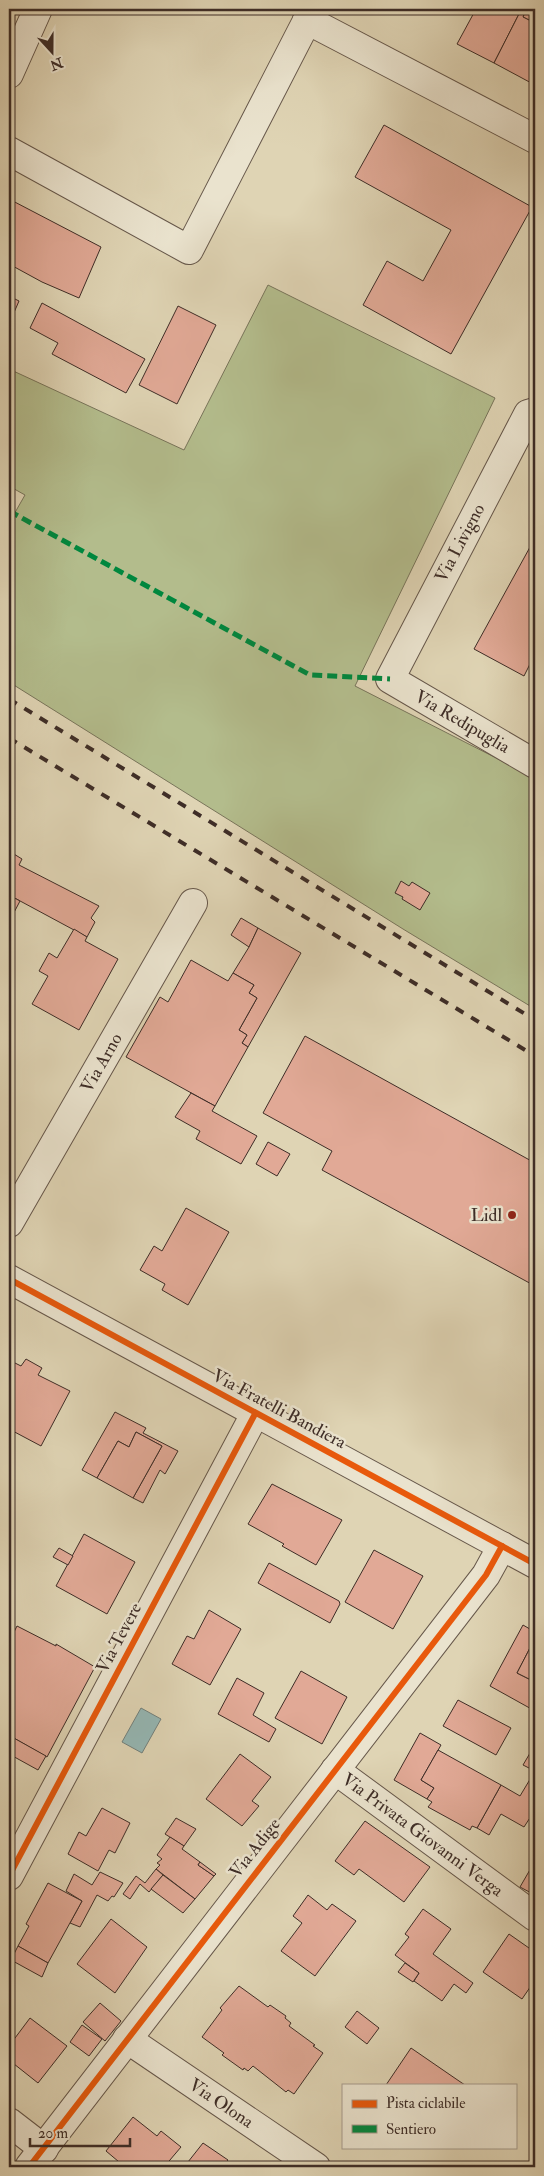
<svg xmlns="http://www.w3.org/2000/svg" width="544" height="2176" viewBox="0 0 544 2176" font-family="'IM FELL Double Pica',serif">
<rect width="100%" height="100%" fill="#dfd4b4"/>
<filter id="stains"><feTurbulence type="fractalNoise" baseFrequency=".004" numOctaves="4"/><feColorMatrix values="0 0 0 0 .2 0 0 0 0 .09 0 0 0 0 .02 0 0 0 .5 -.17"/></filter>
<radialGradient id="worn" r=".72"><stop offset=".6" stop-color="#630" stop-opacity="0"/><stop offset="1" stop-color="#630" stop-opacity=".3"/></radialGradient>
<polygon fill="#b3bc8c" stroke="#78745a" points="268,285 495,398 355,686 504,762 535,768 535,1009 403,929 9,682 9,523 25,495 9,486 9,369 184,450"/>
<polygon fill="#95b7b4" stroke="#72807c" points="141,1708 161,1719 142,1753 122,1742"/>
<g fill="#e1a996" stroke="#3e2d27">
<polygon points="476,9 527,9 524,14 520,12 494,63 457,44"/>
<polygon points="527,9 535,10 535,23 523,17"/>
<polygon points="520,12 524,14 523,17 535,23 535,85 494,63"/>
<polygon points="384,125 532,207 451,354 363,305 387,261 423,281 451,230 355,177"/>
<polygon points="9,199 101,247 79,298 42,282 9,264"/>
<polygon points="9,296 19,301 9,324"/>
<polygon points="42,303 145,359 126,393 52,354 58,343 30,328"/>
<polygon points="178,306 216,325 177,404 139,385"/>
<polygon points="535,538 535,654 524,676 474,649"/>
<polygon points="9,851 22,859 19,865 99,906 91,918 95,922 87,937 9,895"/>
<polygon points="401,881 409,886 412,882 430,893 420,910 402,899 403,897 395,893"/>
<polygon points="9,895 20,901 9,922"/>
<polygon points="241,918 258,928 249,947 231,935"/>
<polygon points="258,928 301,953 248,1047 242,1043 247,1035 239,1030 257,998 249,993 254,985 233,973 249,947"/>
<polygon points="74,929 87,937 85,941 118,959 79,1030 32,1004 48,976 39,971 49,953 57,958"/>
<polygon points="191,960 228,981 233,973 254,985 249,993 257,998 239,1030 247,1035 242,1043 248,1047 215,1106 126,1057 160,997 168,1002"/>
<polygon points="305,1036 535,1163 535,1286 322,1170 332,1151 263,1113"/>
<polygon points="191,1093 215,1106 212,1111 257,1136 241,1164 196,1139 200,1131 175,1117"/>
<polygon points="268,1142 290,1154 277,1176 256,1164"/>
<polygon points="186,1208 229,1232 188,1305 162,1290 165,1284 140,1270 154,1246 162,1251"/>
<polygon points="26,1359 42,1368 38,1375 70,1391 41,1446 9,1429 9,1360 21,1366"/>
<polygon points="115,1412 146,1428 143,1433 178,1451 165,1474 160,1470 143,1503 133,1498 162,1446 136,1432 129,1447 118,1441 97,1478 82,1470"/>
<polygon points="136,1432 162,1446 133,1498 97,1478 118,1441 129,1447"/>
<polygon points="272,1484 342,1520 316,1565 282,1546 284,1544 248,1524"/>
<polygon points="84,1534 135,1562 107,1614 56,1586"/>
<polygon points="59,1548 73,1556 68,1565 53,1557"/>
<polygon points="374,1550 423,1576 393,1629 345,1602"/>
<polygon points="269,1563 339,1601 340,1604 330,1623 258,1583"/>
<polygon points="209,1610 241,1629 210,1685 172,1664 187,1636 194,1639"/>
<polygon points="523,1625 535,1632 535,1649 531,1646 517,1673 535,1682 535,1711 490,1686"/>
<polygon points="17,1626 56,1646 56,1644 95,1667 47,1757 12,1737 14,1732 9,1729 9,1642"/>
<polygon points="531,1646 535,1649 535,1682 517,1673"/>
<polygon points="301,1671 347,1697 322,1744 275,1718"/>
<polygon points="237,1678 264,1693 253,1715 276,1729 269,1742 218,1714"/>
<polygon points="458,1700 511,1728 496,1755 443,1726"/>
<polygon points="9,1729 14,1732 12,1737 46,1756 38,1770 9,1754"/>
<polygon points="420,1733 441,1745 421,1780 434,1788 427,1799 394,1780"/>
<polygon points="533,1748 535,1749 532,1755 535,1758 535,1810 524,1827 501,1814 489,1835 477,1828 501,1785 520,1796 535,1771 523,1765"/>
<polygon points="438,1750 501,1785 477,1828 472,1826 470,1830 428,1807 432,1802 427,1799 434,1788 421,1780"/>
<polygon points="240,1754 271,1777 252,1801 259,1806 242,1826 206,1799"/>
<polygon points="102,1808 130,1823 115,1853 109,1850 98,1871 68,1854 79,1832 86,1836"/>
<polygon points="176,1818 196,1829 184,1846 165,1834"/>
<polygon points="365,1821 430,1867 404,1902 359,1869 354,1875 335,1861"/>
<polygon points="170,1837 184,1846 182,1849 200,1862 198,1865 214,1876 195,1899 156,1869 160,1865 157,1863 162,1859 157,1855"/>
<polygon points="535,1861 535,1895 520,1887"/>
<polygon points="200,1862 216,1874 214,1876 198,1865"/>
<polygon points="156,1869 163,1875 149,1892 140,1884 130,1899 123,1894 136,1876 145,1883"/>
<polygon points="100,1872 123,1883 114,1897 112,1896 108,1901 97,1895 80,1927 70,1923 82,1901 66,1891 74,1874 92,1885"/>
<polygon points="163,1875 195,1899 183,1913 151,1889"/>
<polygon points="48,1883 82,1901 48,1963 18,1946 29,1926 26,1924"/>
<polygon points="308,1895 327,1910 332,1904 356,1921 315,1976 281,1951 302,1923 293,1916"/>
<polygon points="423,1909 451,1929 433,1954 473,1983 466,1993 454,1984 442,2001 414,1981 419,1973 395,1955 409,1937 405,1934"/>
<polygon points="111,1919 147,1947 115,1993 77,1964"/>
<polygon points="509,1934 529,1948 533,1940 535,1942 535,1980 522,1999 483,1972"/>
<polygon points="18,1946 48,1963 42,1977 11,1960"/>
<polygon points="405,1963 419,1973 413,1982 398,1972"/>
<polygon points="239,1986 268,2007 270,2005 286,2016 285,2018 291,2023 289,2026 315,2045 313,2046 323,2053 294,2094 288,2090 286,2092 253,2066 248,2071 244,2068 243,2070 222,2055 224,2053 202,2037 222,2010 220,2008"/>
<polygon points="100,2003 121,2021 105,2041 83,2022"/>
<polygon points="357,2011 379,2028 367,2044 345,2027"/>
<polygon points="30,2018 67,2046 38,2083 9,2060 9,2046"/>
<polygon points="82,2025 102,2039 89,2056 70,2042"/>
<polygon points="411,2048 459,2081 465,2085 386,2085"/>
<polygon points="133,2117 157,2136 161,2131 181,2147 164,2167 125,2167 106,2151"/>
<polygon points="203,2143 228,2160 222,2167 184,2167"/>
</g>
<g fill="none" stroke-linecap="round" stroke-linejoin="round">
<g stroke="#66574a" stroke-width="30">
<g id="minor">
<polyline points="307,20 535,139"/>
<polyline points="9,74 38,9"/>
<polyline points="9,151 189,250 313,9"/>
<path id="s1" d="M535,412L528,414L390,679L535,764"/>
<path id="s2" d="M9,1223L193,903"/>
<polyline points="9,1279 535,1564"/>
<path id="s3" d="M335,1770L535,1917"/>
<polyline points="9,1876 255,1414"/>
<path id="s4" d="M127,2039L316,2167"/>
<polyline points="9,2122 44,2149"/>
<polyline points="29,2167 486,1575 502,1546"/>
</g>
</g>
<use href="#minor" stroke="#eae3ce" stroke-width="28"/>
<g stroke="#3e2d27" stroke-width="4" stroke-dasharray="9 9" stroke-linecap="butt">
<polyline points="9,699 535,1020"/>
<polyline points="9,738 535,1056"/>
</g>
<polyline stroke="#00873e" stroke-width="5" stroke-dasharray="10 5" stroke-linecap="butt" points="9,511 310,675 390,679"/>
<g stroke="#eae3ce" stroke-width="9">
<g id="cycleway">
<polyline points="9,1279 535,1564"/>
<polyline points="9,1876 255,1414"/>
<polyline points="29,2167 486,1575 502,1546"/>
</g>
</g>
<use href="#cycleway" stroke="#e8590c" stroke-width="6"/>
</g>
<circle fill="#8f2418" stroke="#eae3ce" stroke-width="2" cx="512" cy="1215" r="5"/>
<g text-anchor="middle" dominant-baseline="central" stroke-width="5" stroke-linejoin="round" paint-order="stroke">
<g font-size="18" fill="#3e2d27" stroke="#eae3ce">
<text transform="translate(460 543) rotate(-62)">Via Livigno</text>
<text stroke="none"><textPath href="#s1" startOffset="390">Via Redipuglia</textPath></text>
<text stroke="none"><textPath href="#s2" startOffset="185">Via Arno</textPath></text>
<text transform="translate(279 1409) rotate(28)">Via Fratelli Bandiera</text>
<text transform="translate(119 1638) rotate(-62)">Via Tevere</text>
<text stroke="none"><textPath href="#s3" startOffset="109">Via Privata Giovanni Verga</textPath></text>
<text transform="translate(255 1848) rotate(-52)">Via Adige</text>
<text stroke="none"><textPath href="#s4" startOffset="114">Via Olona</textPath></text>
</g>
<g font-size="18" fill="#3e2d27" stroke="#eae3ce" text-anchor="end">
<text x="502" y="1215">Lidl</text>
</g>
</g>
<rect width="544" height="2176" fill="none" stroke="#dfd4b4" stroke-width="30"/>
<rect x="10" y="10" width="524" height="2156" fill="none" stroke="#3e2d27" stroke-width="2.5"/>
<rect x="15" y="15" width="514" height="2146" fill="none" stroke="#3e2d27"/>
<rect x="342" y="2084" width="175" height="65" fill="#eae3ce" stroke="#a59a8b"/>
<rect x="352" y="2100" width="25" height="8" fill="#e8590c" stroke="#a59a8b"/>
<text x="386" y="2108" font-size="15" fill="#3e2d27">Pista ciclabile</text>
<rect x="352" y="2125" width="25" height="8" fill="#00873e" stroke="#a59a8b"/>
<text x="386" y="2134" font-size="15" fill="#3e2d27">Sentiero</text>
<g transform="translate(52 52) rotate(159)" stroke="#eae3ce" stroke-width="4" paint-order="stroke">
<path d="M0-4L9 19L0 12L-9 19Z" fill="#3e2d27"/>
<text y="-8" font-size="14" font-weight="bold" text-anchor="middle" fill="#3e2d27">N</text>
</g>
<path d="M30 2138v8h100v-8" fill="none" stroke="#3e2d27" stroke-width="2.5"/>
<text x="38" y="2138" font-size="15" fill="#3e2d27" stroke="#eae3ce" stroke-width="4" paint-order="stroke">20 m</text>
<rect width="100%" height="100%" filter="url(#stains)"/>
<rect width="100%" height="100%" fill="url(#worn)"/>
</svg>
